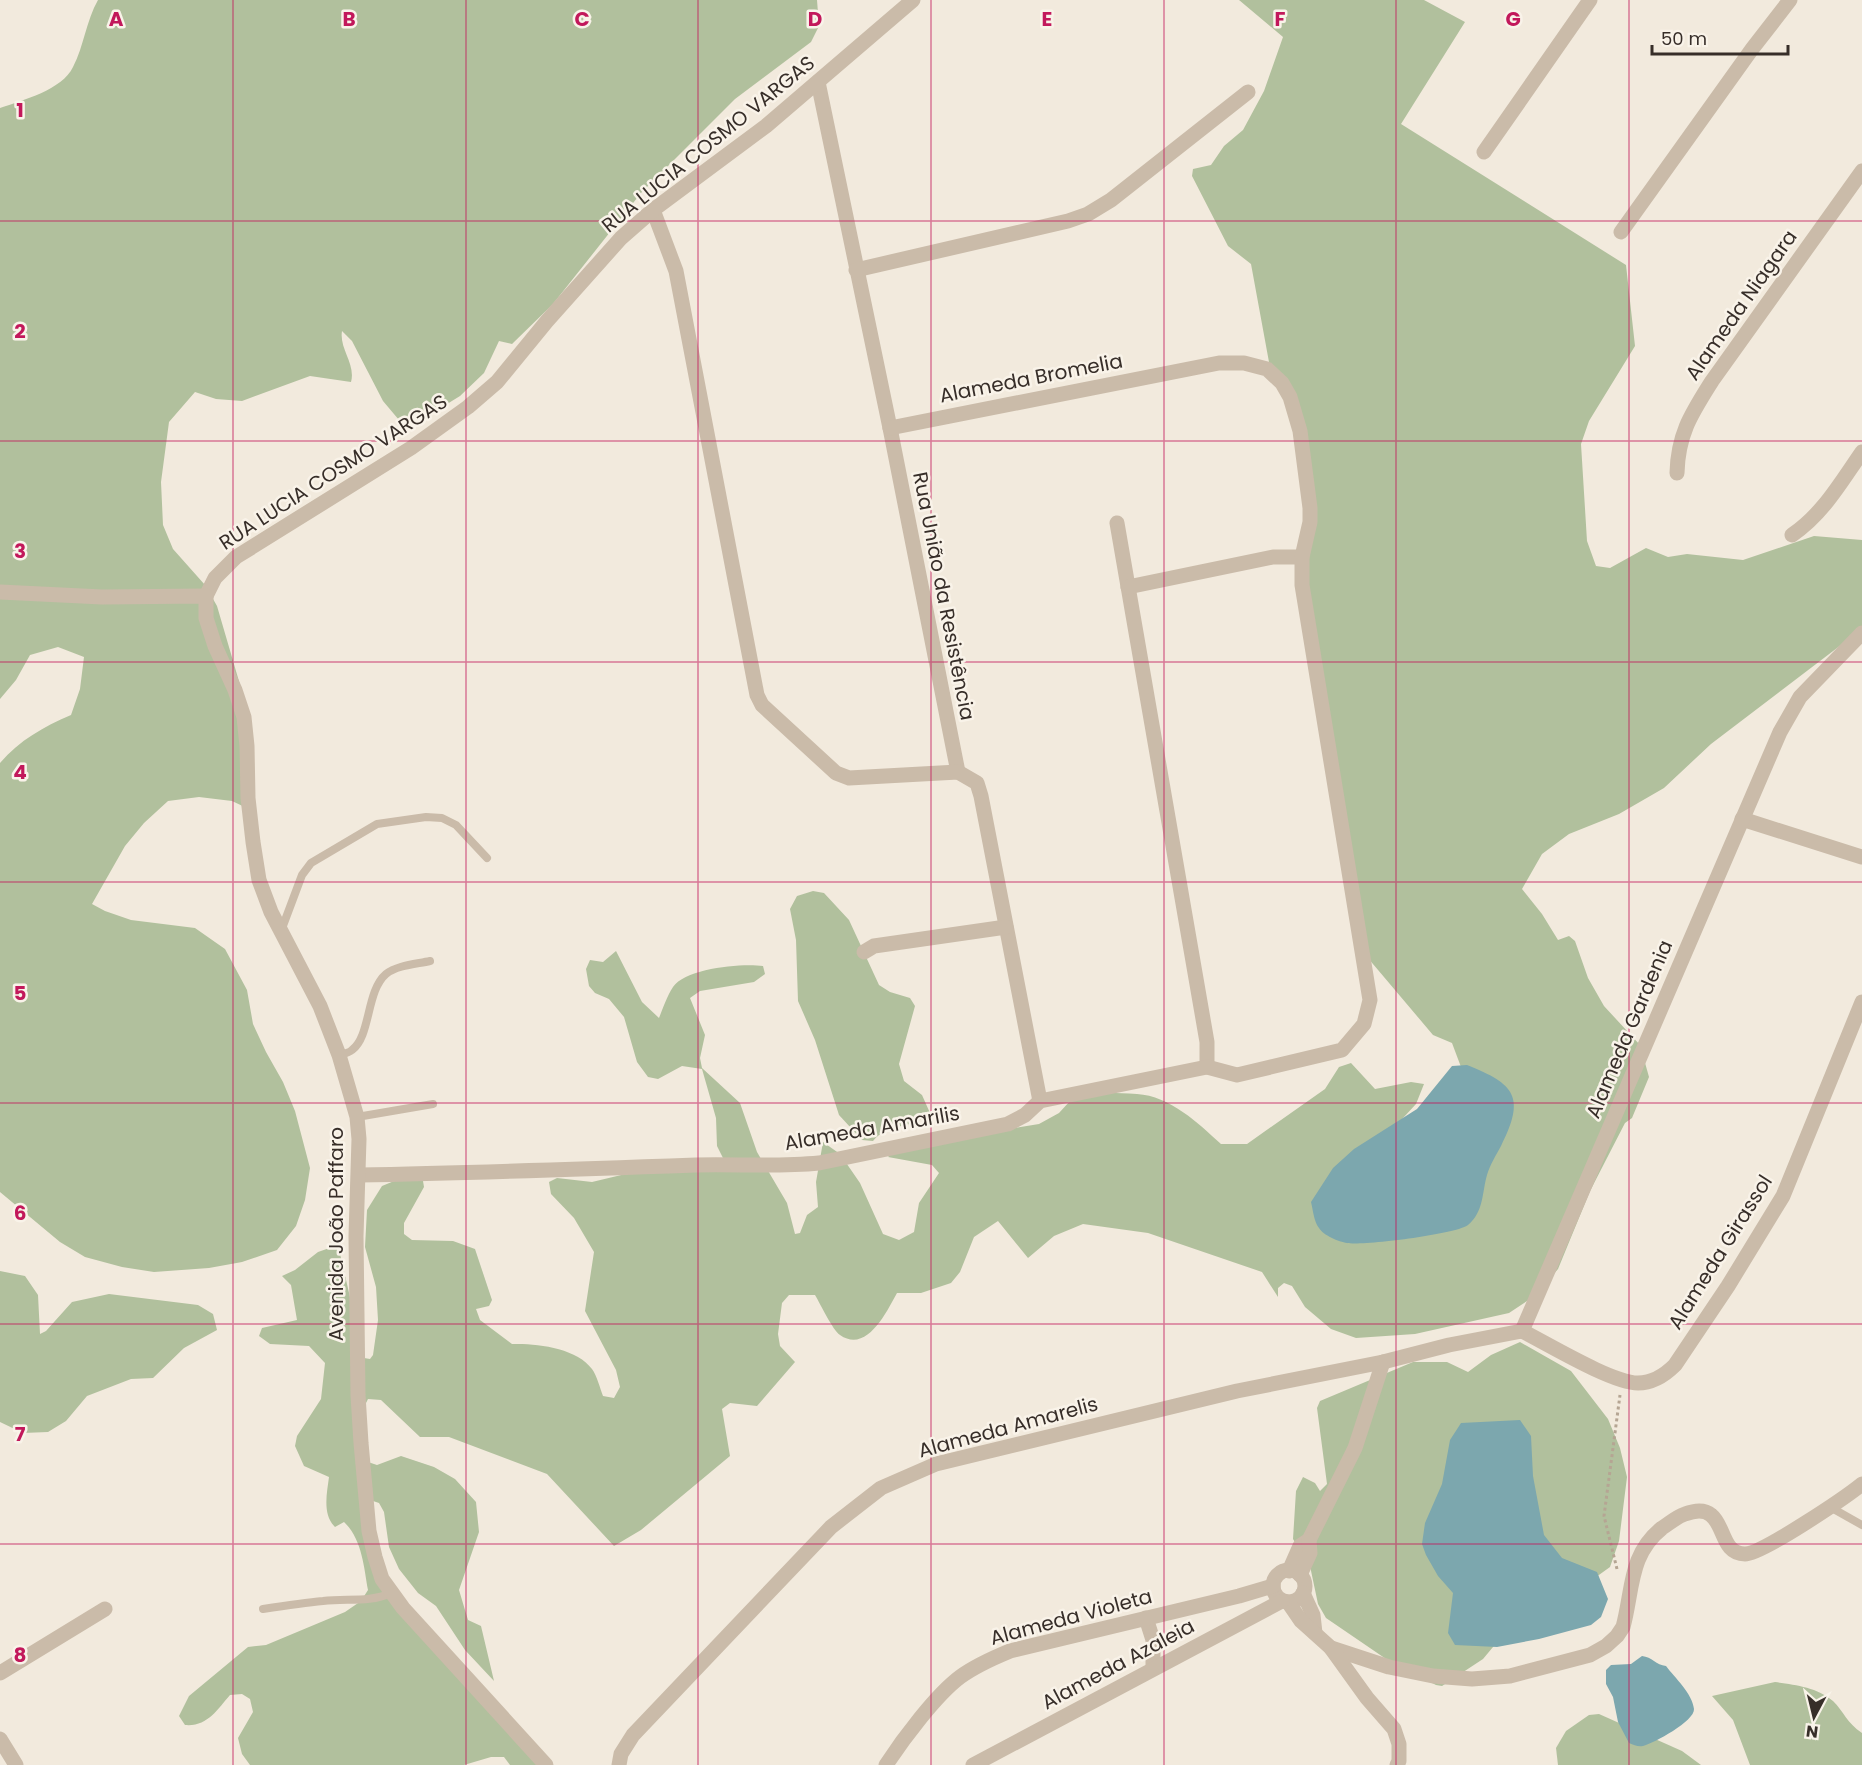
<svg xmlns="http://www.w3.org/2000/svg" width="1862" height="1765" viewBox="0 0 1862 1765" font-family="Poppins,sans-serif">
<rect width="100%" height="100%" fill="#f2eadd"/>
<g fill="#b1c09d">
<path d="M98,0H817L819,26L811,42L735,99L641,193L553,304L512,344L499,341L484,373L460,396L426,417L399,420L383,401L352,341L342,331C339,349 356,364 351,382L310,376L242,401L216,399L195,392L169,422L161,482L163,525L173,549L205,585L217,606L243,695L249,809L232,801L199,797L168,801L144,823L125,846L92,904L105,911L131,920L195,928L225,949L247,990L253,1024L266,1052L283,1082L295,1111L310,1168L305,1200L296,1226L277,1250L242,1262L209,1268L154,1272L122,1267L85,1257L60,1242L0,1192V763C20,740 43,727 71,715L80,689L84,657L58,647L30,655L16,680L0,699V108C23,100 62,90 73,67C84,46 86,21 98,0Z"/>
<path d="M1239,0H1424L1465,22L1401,124L1626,265L1635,346L1589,421L1581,444L1587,541L1596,566L1610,568L1646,548L1668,557L1687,554L1743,560L1814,536L1862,540V629L1711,744L1664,788L1619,814L1569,834L1542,854L1522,889L1542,914L1558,940L1569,936L1575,941L1588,978L1604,1006L1640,1045L1649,1077L1632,1118L1625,1123L1590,1191L1558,1269L1536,1295L1509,1313L1415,1334L1356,1338L1331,1329L1305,1307L1292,1286L1284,1283L1278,1288V1297L1262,1272L1148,1233L1083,1224L1054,1236L1028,1258L998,1221L974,1237L960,1272L951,1283L921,1293H897C887,1311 867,1354 840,1335C832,1329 821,1305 815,1295H789L782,1303L778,1334L780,1346L795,1362L757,1406L730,1403L722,1409L730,1456L641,1530L614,1546L547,1474L449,1437H420L381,1400L368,1399L363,1409L368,1462L377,1465L401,1456L434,1467L455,1479L476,1502L479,1532L459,1590L468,1620L481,1626L494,1681L465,1650L436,1606L418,1593L399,1569L389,1547L384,1512L379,1503L373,1501L379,1574L542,1765H510L504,1757H491L464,1765H250L242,1754L238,1738L253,1712L250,1699L242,1694L230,1695C217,1710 207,1727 185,1725L179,1716L189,1696L248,1647L266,1645L345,1612L361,1601L368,1590C364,1567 362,1539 344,1522L335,1527C322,1514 327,1493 329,1477L304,1466L295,1446L297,1436L321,1399L325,1363L309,1346L270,1344L259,1336L262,1328L297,1320L291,1285L282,1276L295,1270L318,1252L338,1245L364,1358L370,1359L373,1355L378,1320L376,1287L365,1247L367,1210L382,1186L399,1179L423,1181L424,1187L404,1223V1234L412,1240L453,1241L475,1249L492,1300L489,1306L476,1309L480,1320L512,1344C536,1343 577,1348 592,1369C597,1376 600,1388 603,1396L614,1398L620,1387L616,1370L585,1311L594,1252L574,1218L551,1194L549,1182L557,1178L592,1182L638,1171L725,1162L717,1146L716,1118L702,1069L682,1066L658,1079L648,1077L637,1062L624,1017L609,999L595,993L589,986L586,969L590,960L603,962L616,951L642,1002L659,1018C663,1008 667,996 673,987C686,968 742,963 763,966L765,974L754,982L700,991L690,998L705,1035L700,1058L702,1068L740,1103L757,1152L787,1203L795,1234L800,1233L807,1215L818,1207L816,1182L823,1142L840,1154L860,1183L883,1234L899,1240L914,1232L919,1203L939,1173L932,1165L888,1157L894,1151L951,1138L1039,1124L1059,1113L1081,1089C1103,1095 1115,1092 1137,1094C1170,1096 1198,1123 1221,1144H1247L1325,1089L1339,1067L1351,1063L1375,1089L1411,1082L1424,1084L1416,1104L1342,1184L1464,1075L1452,1043L1433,1035L1362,951L1302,558L1310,522L1290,397L1271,373L1251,264L1228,246L1192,176L1193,169L1211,165L1224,146L1243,130L1264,91L1283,37Z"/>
<path d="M813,891L824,893L849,920L879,985L890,992L910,998L915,1006L899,1064L904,1081L922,1095L930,1113C910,1131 890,1121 873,1141L862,1140L839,1115L815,1040L798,1001L796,940L790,909L797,896Z"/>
<polygon points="0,1271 25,1276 38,1295 40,1334 46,1331 72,1302 109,1294 198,1305 213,1314 217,1330 184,1348 153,1378 131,1379 87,1396 66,1421 48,1432 23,1433 0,1422"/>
<polygon points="1520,1342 1571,1371 1608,1419 1620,1448 1627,1477 1619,1541 1610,1567 1585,1585 1498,1641 1483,1659 1442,1686 1436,1685 1389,1661 1326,1618 1318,1604 1310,1566 1293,1539 1296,1491 1303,1477 1315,1483 1320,1491 1327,1484 1317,1408 1320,1401 1413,1362 1447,1362 1468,1372 1491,1355"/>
<path d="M1775,1682C1795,1685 1817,1687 1833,1701C1844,1712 1847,1723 1862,1733V1765H1750L1733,1720L1712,1696Z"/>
<polygon points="1599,1714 1682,1751 1701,1765 1558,1765 1556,1748 1566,1731 1589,1715"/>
</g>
<g fill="#7ca7ae">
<path d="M1467,1065C1515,1084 1526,1097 1501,1146C1496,1155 1490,1165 1487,1175C1482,1192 1484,1212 1468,1225C1457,1234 1363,1246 1347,1243C1339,1242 1323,1235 1319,1228C1314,1222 1313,1210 1311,1202L1333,1168L1354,1149L1417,1109L1452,1066Z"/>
<polygon points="1520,1420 1531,1436 1533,1476 1544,1535 1562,1558 1597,1572 1608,1599 1601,1617 1591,1625 1539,1639 1497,1647 1455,1645 1448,1633 1453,1593 1438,1576 1426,1555 1422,1544 1425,1523 1442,1484 1450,1440 1461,1423"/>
<path d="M1642,1656C1652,1657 1656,1665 1666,1666C1675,1678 1692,1693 1694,1709C1695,1721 1654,1743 1643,1746C1638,1747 1634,1745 1629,1743L1618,1722L1613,1697L1606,1684V1670L1611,1665L1631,1664Z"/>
</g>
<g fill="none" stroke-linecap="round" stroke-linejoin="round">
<polyline stroke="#b5a593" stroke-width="3" stroke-dasharray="3 3" stroke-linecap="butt" points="1617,1569 1604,1516 1620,1395"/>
<g stroke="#cabba9" stroke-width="8">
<polyline points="281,931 302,875 311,863 377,824 426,817 442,818 456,825 487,858"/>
<path d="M339,1055C343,1054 349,1053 352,1050C371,1036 366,991 386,974C397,965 417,964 430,961"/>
<polyline points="357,1117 433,1104"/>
<polyline points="1830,1507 1862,1525"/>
<path d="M263,1609C283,1606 303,1603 323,1601C347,1598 369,1603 391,1593"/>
</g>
<g stroke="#cabba9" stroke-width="15">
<polyline points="818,82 890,428 958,772"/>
<polyline points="1484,152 1590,0"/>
<polyline points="653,210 676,271 757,695 762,705 836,773 849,778 958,772 977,783 981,796 1040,1101"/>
<polyline points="1621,232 1752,49 1790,0"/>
<polyline points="856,270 1068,221 1088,214 1111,200 1248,92"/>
<path d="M1677,473C1678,433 1692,413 1712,381L1862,171"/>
<polyline points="1117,523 1207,1042 1207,1067"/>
<path d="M1792,535C1823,514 1841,482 1862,452"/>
<polyline points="1128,587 1273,557 1302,557"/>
<polyline points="206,596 215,578 236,557 411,448 468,407 497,382 547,321 621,238 653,210 766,126 913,0"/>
<polyline points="1742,819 1862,857"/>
<polyline points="864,952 874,946 1006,927"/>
<path d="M359,1175C472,1173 584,1169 696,1165C737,1164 778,1167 819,1163L1008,1124L1025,1115L1040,1101L1207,1067L1237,1075L1342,1050L1364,1024L1370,1000L1302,585V557L1310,522V508L1300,431L1290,397L1282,383L1267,369L1244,363H1219L890,428"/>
<polyline points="1522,1331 1780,732 1800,697 1862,633"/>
<path d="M1522,1331C1548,1344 1612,1383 1638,1383C1653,1383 1664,1376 1675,1365L1728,1286L1783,1196L1862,1002"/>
<circle cx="1289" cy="1586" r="16"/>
<polyline points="1289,1571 1300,1546 1309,1540 1355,1448 1383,1362"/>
<polyline points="1300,1575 1310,1553 1309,1540"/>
<polyline points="1303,1593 1313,1615 1315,1633"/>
<path d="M1288,1602L1301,1621L1331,1648L1389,1667L1433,1676L1472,1679L1510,1676L1590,1655L1606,1646L1617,1636L1623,1627C1633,1590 1629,1554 1662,1528C1670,1523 1676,1517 1685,1514C1693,1511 1704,1509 1711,1515C1725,1526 1722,1554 1745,1554C1762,1554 1846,1497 1862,1484"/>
<polyline points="1146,1618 1153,1640 1153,1668"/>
<polyline points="1331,1648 1367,1698 1394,1729 1399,1744 1399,1761 1397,1765"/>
<polyline points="0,1673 105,1609"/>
<polyline points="0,1739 16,1765"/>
<polyline points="619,1765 621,1754 633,1735 831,1527 881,1488 936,1464 1237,1391 1383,1362 1449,1345 1522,1331"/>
<path d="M886,1765C903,1739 936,1695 960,1677C975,1666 993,1658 1010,1651L1239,1596L1273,1586"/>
<polyline points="973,1765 1282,1601"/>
</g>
<polyline stroke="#cabba9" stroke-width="15" points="0,592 102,597 206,596 206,618 215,646 235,690 244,717 247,746 248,798 253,842 259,880 271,912 320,1006 339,1055 357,1117 359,1139 356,1236 358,1395 361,1443 369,1531 375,1557 382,1579 403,1608 546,1765"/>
</g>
<path fill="none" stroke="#c2185b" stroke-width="1.5" stroke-opacity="0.55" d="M233,0V1765M466,0V1765M698,0V1765M931,0V1765M1164,0V1765M1396,0V1765M1629,0V1765M0,221H1862M0,441H1862M0,662H1862M0,882H1862M0,1103H1862M0,1324H1862M0,1544H1862"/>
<g text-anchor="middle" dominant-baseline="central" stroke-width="5" stroke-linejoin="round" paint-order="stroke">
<g font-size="20" fill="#372e29" stroke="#f9f3e9">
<text transform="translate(708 144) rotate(-39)">RUA LUCIA COSMO VARGAS</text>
<text transform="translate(1741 305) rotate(-55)">Alameda Niagara</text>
<text transform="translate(1031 378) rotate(-11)">Alameda Bromelia</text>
<text transform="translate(333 472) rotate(-33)">RUA LUCIA COSMO VARGAS</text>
<text transform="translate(944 596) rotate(79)">Rua União da Resistência</text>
<text transform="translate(1629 1029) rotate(-67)">Alameda Gardenia</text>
<text transform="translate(872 1128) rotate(-10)">Alameda Amarilis</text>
<text transform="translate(336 1234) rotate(-90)">Avenida João Paffaro</text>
<text transform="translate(1720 1252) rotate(-58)">Alameda Girassol</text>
<text transform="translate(1008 1427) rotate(-15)">Alameda Amarelis</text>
<text transform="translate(1071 1617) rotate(-15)">Alameda Violeta</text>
<text transform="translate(1118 1664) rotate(-28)">Alameda Azaleia</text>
</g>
</g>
<g font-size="20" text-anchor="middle" font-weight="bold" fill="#c2185b" stroke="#f9f3e9" stroke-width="5" stroke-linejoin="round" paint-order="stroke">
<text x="116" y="26">A</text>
<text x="349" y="26">B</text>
<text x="582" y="26">C</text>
<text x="815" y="26">D</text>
<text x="1047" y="26">E</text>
<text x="1280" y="26">F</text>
<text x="1513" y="26">G</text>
<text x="20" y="117">1</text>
<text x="20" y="338">2</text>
<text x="20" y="558">3</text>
<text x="20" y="779">4</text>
<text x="20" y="1000">5</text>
<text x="20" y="1220">6</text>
<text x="20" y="1441">7</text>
<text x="20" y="1662">8</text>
</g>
<g transform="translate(1814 1717) rotate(187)" stroke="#f9f3e9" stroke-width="4.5" paint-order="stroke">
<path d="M0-4.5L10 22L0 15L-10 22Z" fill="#372e29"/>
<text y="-9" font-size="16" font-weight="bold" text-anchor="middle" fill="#372e29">N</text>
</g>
<path d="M1652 45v9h136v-9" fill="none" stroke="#372e29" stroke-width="3"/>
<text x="1661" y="45" font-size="18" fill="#372e29" stroke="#f9f3e9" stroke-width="4.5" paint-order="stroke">50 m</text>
</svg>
